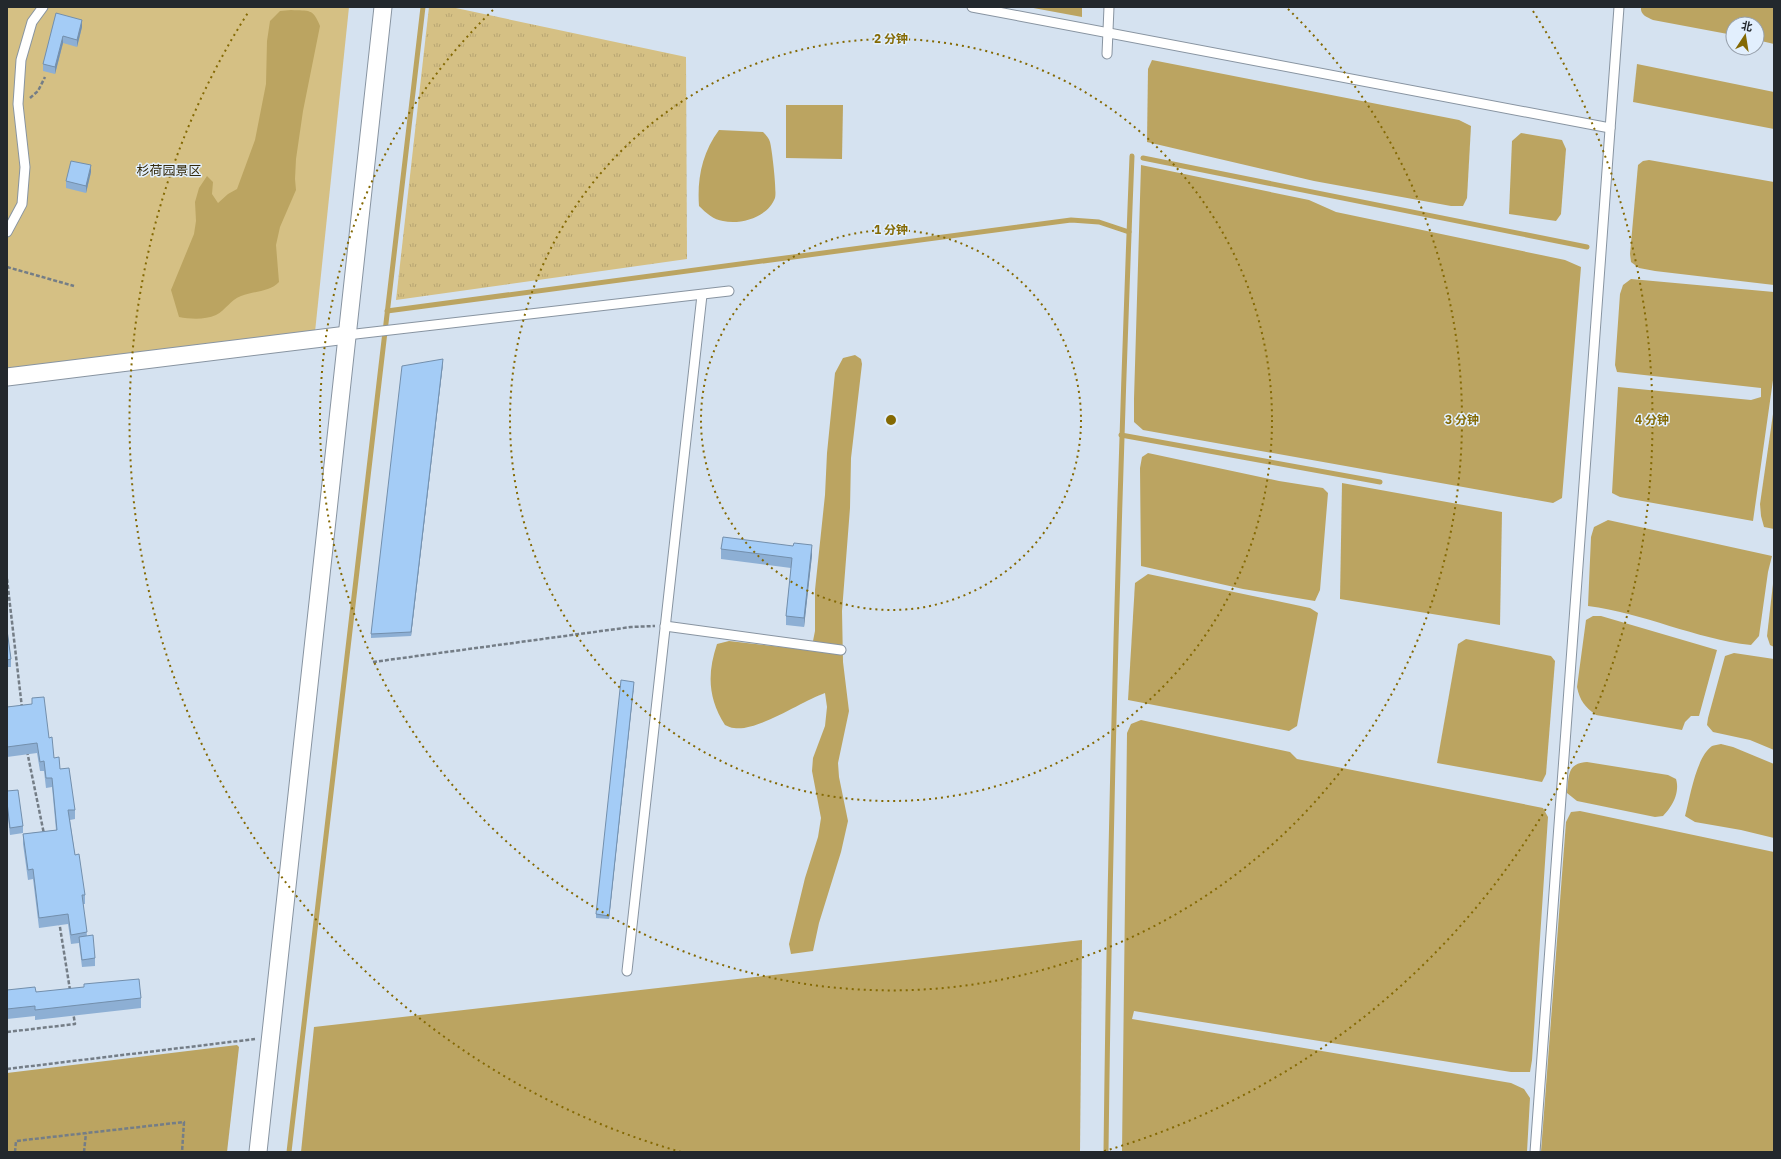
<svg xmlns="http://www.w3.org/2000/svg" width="1781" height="1159" viewBox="0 0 1781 1159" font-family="'IBM Plex Sans','Noto Sans SC',sans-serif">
<defs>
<pattern id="grass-tufts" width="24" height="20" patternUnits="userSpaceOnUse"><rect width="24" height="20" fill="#d5c084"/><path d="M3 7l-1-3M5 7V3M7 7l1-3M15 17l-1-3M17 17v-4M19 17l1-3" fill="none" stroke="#b7a572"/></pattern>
</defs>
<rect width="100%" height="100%" fill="#d5e2f0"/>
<polygon fill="url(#grass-tufts)" points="429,7 451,7 686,57 687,259 396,300"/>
<polygon fill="#d5c084" points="7,7 349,7 315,332 7,369"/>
<g fill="#bba461">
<polygon points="1028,7 1082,7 1082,17"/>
<path d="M1641,7L1774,8V44L1757,40V24H1733V35L1653,20C1647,17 1640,15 1641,7Z"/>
<path d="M291,10C309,11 313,8 320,26L303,111L296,159L295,179L296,190L280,227L276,245L279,282C270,292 254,291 241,296C230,300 226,310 216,315C205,320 190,319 179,317L171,290L194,234L196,221L195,202L199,188L207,176L213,182L212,194L218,203L228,194L237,189L255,140L266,84L267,41L270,21L280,11Z"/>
<polygon points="1152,60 1459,120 1471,126 1467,198 1463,206 1451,206 1314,181 1147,142 1148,69"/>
<polygon points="1637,64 1774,92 1774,129 1633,102"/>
<polygon points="786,105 843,105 842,159 786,158"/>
<path d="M719,130L763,132C766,135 769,138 770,142C772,149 777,192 775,198C768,217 741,225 723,221C714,220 706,213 699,206C697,179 702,153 719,130Z"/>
<polygon points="1521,133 1562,140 1566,149 1561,214 1556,221 1509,214 1512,141"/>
<polygon points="1649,160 1774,182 1774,285 1655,271 1639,268 1631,262 1630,254 1638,165 1643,161"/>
<polygon points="1141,165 1309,200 1336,212 1565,260 1581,267 1562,498 1553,503 1143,430 1134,422 1134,399"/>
<polygon points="1631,279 1774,292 1774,373 1753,521 1620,497 1612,493 1618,387 1751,400 1761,397 1761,388 1617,372 1615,365 1620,294 1623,285"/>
<path d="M855,355L861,359L862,364L851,458L850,508L842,611L843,662L849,711L838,763L839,777L848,821L841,852L819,923L813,951L791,954L789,944L805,878L818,837L821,818L812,771L813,758L825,726L827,707L825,693C802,701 757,732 734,728C731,728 728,726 725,725C708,698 707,674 717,644L729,641L808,650L813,641L815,631V590L825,495L827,453L835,373L843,358Z"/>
<polygon points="1774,407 1774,529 1764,527 1761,516 1760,504"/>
<polygon points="1148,453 1279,481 1323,488 1328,493 1320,590 1315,601 1243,589 1141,566 1140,468 1142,457"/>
<polygon points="1342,483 1502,512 1500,625 1340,599"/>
<path d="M1608,520L1772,556L1768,572L1759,636L1751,645C1695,639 1644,613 1588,606L1591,537L1594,527Z"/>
<polygon points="1148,574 1310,608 1318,613 1297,726 1289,731 1128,700 1135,583"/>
<polygon points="1774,575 1774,647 1770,645 1767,636"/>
<path d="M1593,616H1601L1717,650L1699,716H1691L1685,722L1682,730L1596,715C1585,707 1580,701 1577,687L1586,620Z"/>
<polygon points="1466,639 1551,656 1555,661 1546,774 1542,782 1437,763 1458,644"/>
<polygon points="1734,653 1774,659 1774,750 1750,740 1713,732 1707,725 1708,718 1725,656"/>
<polygon points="1141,720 1290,752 1297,759 1543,808 1548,817 1532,1060 1530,1072 1511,1072 1134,1011 1132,1019 1511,1083 1524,1089 1530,1098 1527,1152 1122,1152 1127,733 1131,724"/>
<path d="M1721,744L1733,747L1774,764V838L1741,830L1695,822L1685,816C1690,798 1696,757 1712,746C1714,745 1718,745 1721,744Z"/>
<path d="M1587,762L1668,775L1676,779C1680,792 1673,806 1663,816L1655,817L1577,801L1567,793C1569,776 1567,763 1587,762Z"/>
<polygon points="1580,811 1774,852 1774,1152 1541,1152 1566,822 1571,812"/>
<polygon points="1082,940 1080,1152 301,1152 314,1027"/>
<polygon points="237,1045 239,1047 227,1152 7,1152 7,1073"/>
</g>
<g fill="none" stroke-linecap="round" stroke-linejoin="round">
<g stroke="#bba461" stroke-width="5">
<polyline points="1143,158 1587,247"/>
<polyline points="387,311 1071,220 1099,222 1129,232"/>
<polyline points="1121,435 1380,482"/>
<polyline points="289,1152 423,7"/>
<path d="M1106,1152C1110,820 1119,488 1132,156"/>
</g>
<g stroke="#8894a1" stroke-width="11">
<g id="service">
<polyline points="972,7 1610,128"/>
<polyline points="1107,54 1109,7"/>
<polyline points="7,232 22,204 25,167 18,104 21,60 32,22 43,7"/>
<polyline points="347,335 729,291"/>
<polyline points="665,626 841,650"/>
<polyline points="627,971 702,295"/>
<polyline points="1535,1152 1619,7"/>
</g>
</g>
<g stroke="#8894a1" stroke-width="19">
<g id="minor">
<polyline points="7,377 347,335"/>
<polyline points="258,1152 383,7"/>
</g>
</g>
<g stroke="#747d86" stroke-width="2.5" stroke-dasharray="4 2" stroke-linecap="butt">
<polyline points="30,98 38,91 45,77"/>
<polyline points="7,267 74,286"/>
<polyline points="7,579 22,708"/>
<polyline points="373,662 631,627 655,626"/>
<polyline points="27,751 44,834"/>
<polyline points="59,921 70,990"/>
<polyline points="7,1032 75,1024 73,1012"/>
<polyline points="7,1069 255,1039"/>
<polyline points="15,1152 16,1141 184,1122 182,1152"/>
<polyline points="84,1152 86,1133"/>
</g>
<use href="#service" stroke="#fff" stroke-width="9"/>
<use href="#minor" stroke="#fff" stroke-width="17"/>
</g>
<g fill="#8dafd4">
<polygon points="56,13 82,27 77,47 63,43 55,74 43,71 43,64"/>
<polygon points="91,172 86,193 66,188 66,181"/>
<polygon points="443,363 411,636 371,638 371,634"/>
<polygon points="721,549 812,555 804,627 786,625 786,616 791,568 721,559"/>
<polygon points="7,630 11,659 11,667 7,667"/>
<polygon points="634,685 609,919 596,918 596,914"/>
<polygon points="32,698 49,738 54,758 60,769 75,810 75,819 70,820 75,855 85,895 85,904 83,904 87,936 95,958 95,966 82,967 79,943 71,944 68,924 39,928 33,879 28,880 23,844 23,834 56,830 52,787 46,788 44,771 40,771 37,753 7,757 7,700 8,707 32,704"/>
<polygon points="7,791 23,826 23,833 10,835 7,809"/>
<polygon points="7,990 141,998 141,1008 35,1020 35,1016 7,1019"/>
</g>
<g fill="#738fac">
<polygon points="82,20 82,27 77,47 77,40"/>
<polygon points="63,36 63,43 55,74 55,67"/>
<polygon points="91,165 91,172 86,193 86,186"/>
<polygon points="443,359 443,363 411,636 411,632"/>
<polygon points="812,545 812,555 804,627 804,618"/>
<polygon points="634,682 634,685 609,919 609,916"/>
</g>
<g fill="#a4ccf6" stroke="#738fac">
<polygon points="56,13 82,20 77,40 63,36 55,67 43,64"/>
<polygon points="71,161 91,165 86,186 66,181"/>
<polygon points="443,359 411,632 371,634 402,366"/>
<polygon points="723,537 793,546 794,543 812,545 804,618 786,616 792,558 721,549"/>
<polygon points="7,630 11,659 7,660"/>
<polygon points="621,680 634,682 609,916 596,914"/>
<polygon points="44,697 49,738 52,737 54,758 59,757 60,769 69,768 75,810 68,810 75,855 79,854 85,895 82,895 87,932 71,935 68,914 39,918 33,869 28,870 23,834 57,830 52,778 46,778 44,761 40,762 37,743 7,747 7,707 32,704 32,698"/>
<polygon points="18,790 23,826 10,828 7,802 7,791"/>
<polygon points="93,935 95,958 82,960 79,937"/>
<polygon points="139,979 141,998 35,1010 35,1006 7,1009 7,990 35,987 36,992 84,987 84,984"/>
</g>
<g fill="none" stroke="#846903" stroke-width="2" stroke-dasharray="2 4">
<circle cx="891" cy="420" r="190"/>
<circle cx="891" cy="420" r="381"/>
<path d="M1288 9A571 571 0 1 1 494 9"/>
<path d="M681 1152A761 761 0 0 1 249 11M1533 11A761 761 0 0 1 1101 1152"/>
</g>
<g text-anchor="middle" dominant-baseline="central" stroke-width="3" stroke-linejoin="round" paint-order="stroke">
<g font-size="13" fill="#342a0b" stroke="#e2effd">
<text x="169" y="170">杉荷园景区</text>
</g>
</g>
<circle cx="891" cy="420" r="6" fill="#846903" stroke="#e2effd" stroke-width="2"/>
<g font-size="12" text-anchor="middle" font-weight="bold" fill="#846903" stroke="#e2effd" stroke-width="3" stroke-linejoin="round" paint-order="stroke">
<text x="891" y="43">2 分钟</text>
<text x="891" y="234">1 分钟</text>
<text x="1462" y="424">3 分钟</text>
<text x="1652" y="424">4 分钟</text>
</g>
<rect width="1781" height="1159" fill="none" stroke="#23282d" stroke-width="16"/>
<g transform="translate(1745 36) rotate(12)"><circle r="19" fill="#e2effd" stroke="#969faa"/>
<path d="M0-3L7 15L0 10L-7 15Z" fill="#846903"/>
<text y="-6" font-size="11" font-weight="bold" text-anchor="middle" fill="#23282d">北</text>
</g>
</svg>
